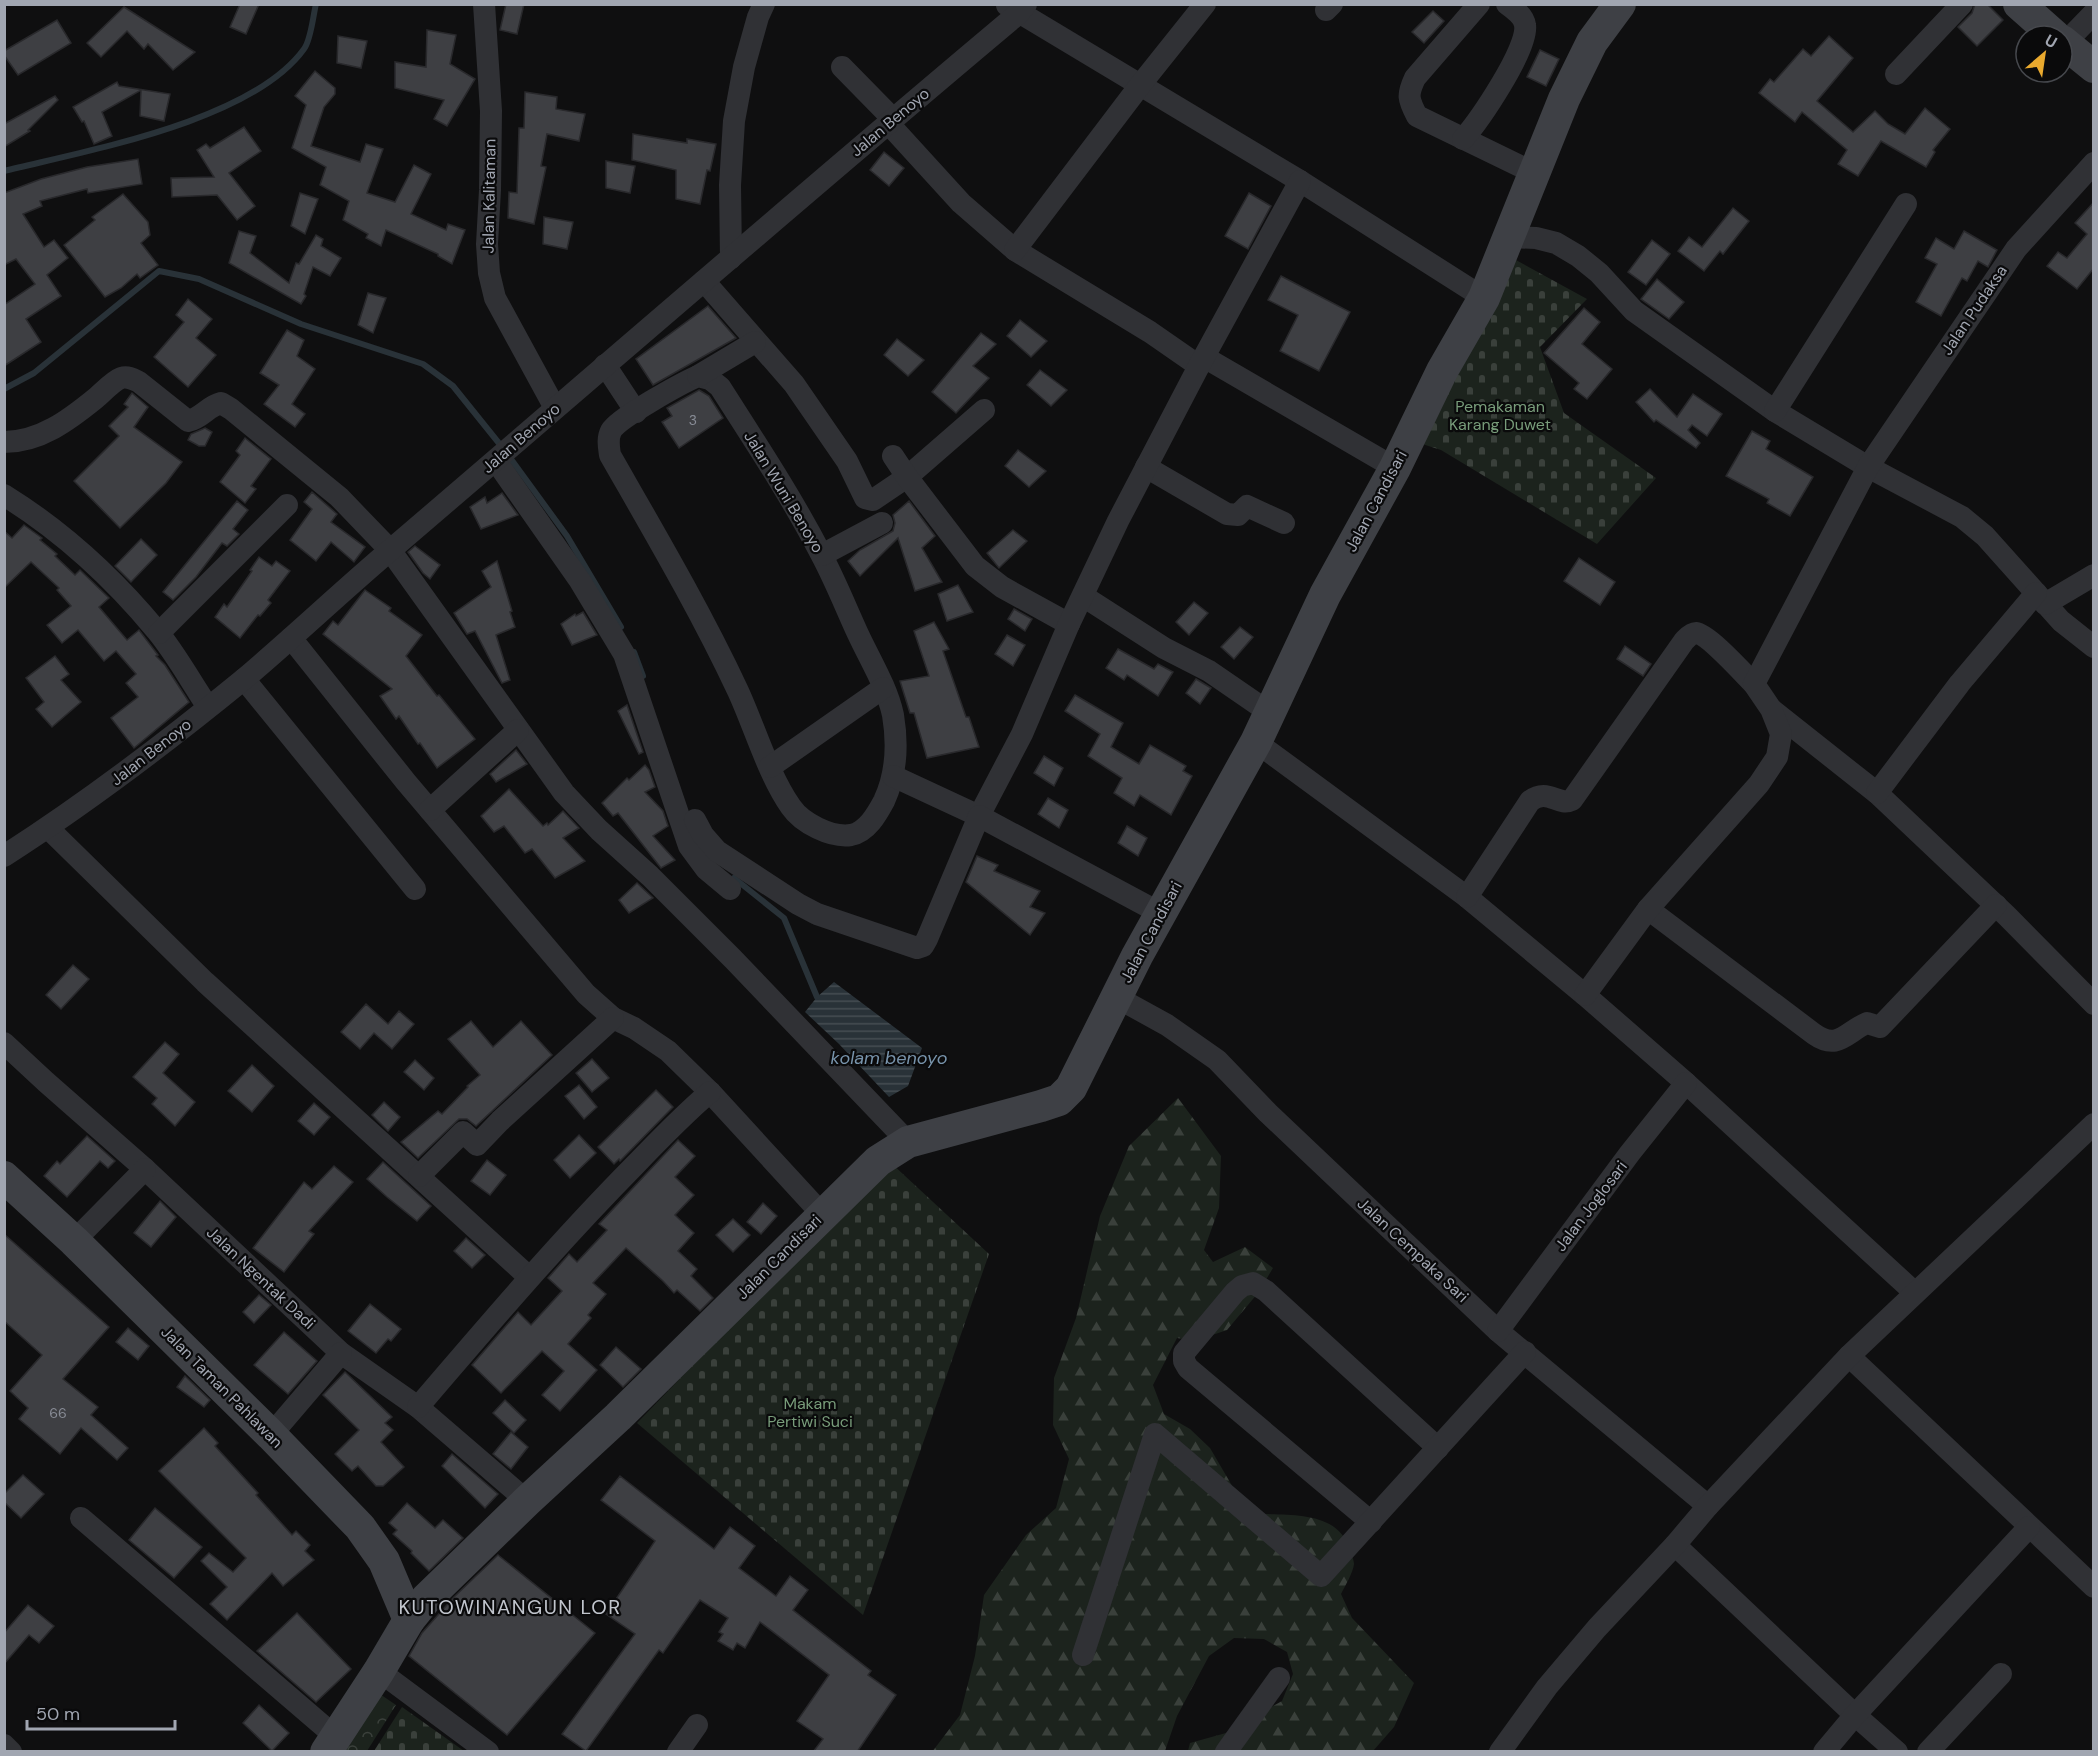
<svg xmlns="http://www.w3.org/2000/svg" width="2098" height="1756" viewBox="0 0 2098 1756" font-family="'DM Sans',sans-serif">
<defs>
<pattern id="forest-firs" width="22" height="20" patternUnits="userSpaceOnUse" patternTransform="scale(1.5)"><rect width="22" height="20" fill="#1c231d"/><path d="M5 1l3.5 6h-7zM16 11l3.5 6h-7z" fill="#3a403b"/></pattern>
<pattern id="cemetery-stones" width="16" height="16" patternUnits="userSpaceOnUse" patternTransform="scale(1.5)"><rect width="16" height="16" fill="#1c231d"/><path d="M2 7V4a2 2 0 0 1 4 0v3zM10 15v-3a2 2 0 0 1 4 0v3z" fill="#3a403b"/></pattern>
<pattern id="park-crowns" width="20" height="18" patternUnits="userSpaceOnUse" patternTransform="scale(1.5)"><rect width="20" height="18" fill="#1c231d"/><path d="M2 6a3 3 0 1 1 6 0M12 15a3 3 0 1 1 6 0" fill="none" stroke="#3a403b"/></pattern>
<pattern id="water-rules" width="6" height="5" patternUnits="userSpaceOnUse" patternTransform="scale(1.5)"><rect width="6" height="5" fill="#293238"/><path d="M0 2.5h6" fill="none" stroke="#454d52"/></pattern>
</defs>
<rect width="100%" height="100%" fill="#0f0f10"/>
<path fill="url(#forest-firs)" d="M1178,1098L1221,1156L1219,1208L1204,1250L1213,1262L1245,1247L1273,1268L1258,1293L1227,1330L1195,1341L1177,1338L1153,1385L1164,1414L1190,1429L1210,1448L1248,1513C1283,1517 1337,1507 1350,1550C1351,1554 1354,1560 1354,1564C1353,1573 1345,1586 1341,1594L1352,1618L1414,1683L1394,1727L1373,1751H1188L1190,1743L1226,1733L1282,1701L1293,1674L1287,1652L1264,1639L1234,1638L1209,1656L1177,1716L1165,1751L932,1752L960,1715L975,1656L984,1595L1026,1535L1056,1508L1069,1459L1053,1425L1054,1378L1076,1318L1100,1216L1129,1146Z"/>
<g fill="url(#cemetery-stones)">
<polygon points="1514,259 1587,299 1540,347 1564,413 1656,478 1597,544 1441,450 1416,442"/>
<polygon points="890,1162 989,1254 863,1615 637,1423"/>
<polygon points="402,1707 464,1751 374,1751"/>
</g>
<polygon fill="url(#park-crowns)" points="371,1688 396,1705 367,1751 329,1752"/>
<polygon fill="url(#water-rules)" points="834,982 922,1048 908,1086 889,1097 839,1044 805,1012 817,997"/>
<g fill="none" stroke-linecap="round" stroke-linejoin="round">
<g stroke="#293238" stroke-width="6">
<path d="M4,171C89,150 252,121 304,49C311,40 313,16 316,4"/>
<polyline points="4,389 34,373 159,271 199,279 301,324 423,364 453,386 502,447"/>
<polyline points="508,455 567,536 621,627"/>
<polyline points="634,652 643,676"/>
<polyline points="734,878 784,918 817,997"/>
</g>
</g>
<g fill="#3e3f43" stroke="#29292c" stroke-width="1.5">
<polygon points="240,4 259,4 246,34 230,27"/>
<polygon points="506,4 524,4 517,34 500,30"/>
<polygon points="1975,4 1987,4 2003,20 1977,46 1958,27 1972,13"/>
<polygon points="124,7 195,52 173,70 148,44 144,49 127,31 101,57 87,43"/>
<polygon points="1433,11 1444,21 1424,43 1412,32"/>
<polygon points="57,20 71,43 18,75 4,55 4,51"/>
<polygon points="427,30 456,35 450,64 475,79 447,126 434,119 444,100 395,88 395,62 426,67"/>
<polygon points="338,36 367,41 361,68 337,63"/>
<polygon points="1829,36 1853,58 1817,101 1853,132 1875,111 1888,124 1905,134 1925,108 1950,129 1933,150 1935,152 1926,167 1881,141 1858,176 1838,164 1847,150 1802,112 1795,122 1759,93 1770,79 1774,82 1803,49 1811,56"/>
<polygon points="1540,50 1559,59 1546,86 1527,77"/>
<polygon points="315,71 335,88 335,94 324,107 311,146 360,162 366,144 383,149 367,193 395,202 414,165 431,174 411,214 446,230 448,224 465,230 452,264 438,256 438,254 386,230 381,246 366,238 368,234 343,220 349,201 320,185 326,167 292,148 306,105 295,96"/>
<polygon points="117,82 119,86 170,94 164,121 140,116 141,90 102,112 112,136 94,144 84,121 82,122 73,107"/>
<polygon points="525,92 557,97 556,109 585,114 579,141 547,134 541,166 546,167 534,224 508,218 509,192 517,193 519,128 524,128"/>
<polygon points="55,96 58,100 28,130 30,131 4,147 4,124"/>
<polygon points="244,127 261,151 229,173 255,206 237,220 217,195 172,197 171,178 214,177 197,150 206,144 210,148"/>
<polygon points="633,134 687,143 687,139 716,144 710,171 707,170 700,204 676,199 676,170 632,160"/>
<polygon points="884,152 904,168 889,186 870,170"/>
<polygon points="138,159 142,184 88,193 87,189 40,201 42,206 23,214 44,247 54,240 68,258 47,275 61,296 26,319 41,342 4,366 4,305 35,284 16,259 4,265 4,193 41,179 87,167"/>
<polygon points="606,161 635,166 630,193 606,188"/>
<polygon points="300,193 318,199 305,234 291,226"/>
<polygon points="1249,193 1271,206 1248,249 1225,236"/>
<polygon points="123,194 148,222 150,235 141,243 158,265 140,278 137,274 121,288 105,297 64,245 95,220 92,217"/>
<polygon points="2094,202 2094,268 2077,289 2047,266 2058,252 2067,258 2087,234 2075,223"/>
<polygon points="1733,208 1749,221 1723,254 1720,251 1704,271 1678,251 1689,237 1702,247"/>
<polygon points="544,217 573,222 567,249 543,244"/>
<polygon points="239,231 256,236 250,253 289,283 296,263 299,264 316,235 323,239 321,246 341,258 330,276 313,267 304,294 306,296 301,304 229,263"/>
<polygon points="1964,231 1997,250 1988,267 1978,261 1967,281 1962,278 1941,316 1916,302 1937,264 1925,258 1936,238 1954,249"/>
<polygon points="1652,240 1670,254 1646,285 1628,272"/>
<polygon points="1281,276 1350,312 1319,371 1280,351 1298,315 1268,300"/>
<polygon points="1657,279 1684,302 1669,319 1641,299"/>
<polygon points="368,293 386,298 373,333 358,325"/>
<polygon points="188,299 212,319 196,338 216,355 188,387 154,357 184,322 176,315"/>
<polygon points="708,306 736,338 653,385 636,359"/>
<polygon points="1584,308 1600,322 1582,344 1612,369 1587,399 1574,389 1579,383 1544,353"/>
<polygon points="1020,320 1047,341 1031,357 1007,336"/>
<polygon points="287,330 304,340 297,356 315,369 292,404 305,414 295,427 264,404 279,385 260,373"/>
<polygon points="981,333 996,344 973,366 989,378 956,413 932,392"/>
<polygon points="897,339 924,360 908,376 884,355"/>
<polygon points="1040,370 1067,390 1051,406 1027,385"/>
<polygon points="1650,389 1677,417 1693,394 1722,414 1707,436 1692,425 1688,430 1700,443 1696,448 1656,420 1654,422 1636,402"/>
<polygon points="699,390 709,396 723,418 679,448 662,422 672,416 667,408"/>
<polygon points="132,393 148,407 134,427 182,462 166,483 120,528 74,481 119,436 109,426 128,407 124,404"/>
<polygon points="205,428 212,432 205,446 199,446 188,440 191,434"/>
<polygon points="1752,431 1770,441 1766,449 1813,477 1790,516 1767,503 1769,499 1726,476"/>
<polygon points="245,438 271,459 251,486 256,489 245,503 220,482 240,455 236,451"/>
<polygon points="1018,450 1046,471 1029,487 1005,466"/>
<polygon points="312,492 337,514 331,522 365,547 354,562 331,542 316,561 290,540 312,509 304,502"/>
<polygon points="502,493 518,515 481,529 470,507 485,497 487,503"/>
<polygon points="237,501 248,510 233,529 239,534 227,546 222,543 196,577 173,600 163,592"/>
<polygon points="909,501 935,536 922,548 942,582 915,591 898,538 860,576 848,561 860,550 893,531 895,523 893,515"/>
<polygon points="24,525 42,538 40,540 57,554 55,556 75,575 80,570 109,598 99,607 127,640 139,630 158,655 156,656 165,665 189,702 134,748 111,718 138,697 126,683 136,674 116,651 104,661 78,630 62,643 47,625 71,606 57,590 59,588 31,562 4,588 4,531 12,538"/>
<polygon points="1013,530 1027,541 999,568 987,553"/>
<polygon points="141,539 157,555 131,582 115,566"/>
<polygon points="415,546 440,565 430,579 423,573 408,552"/>
<polygon points="259,557 272,566 276,561 290,571 268,600 271,603 260,616 258,615 240,638 215,617 224,604 227,607 252,571 250,570"/>
<polygon points="1579,558 1615,582 1600,605 1564,581"/>
<polygon points="497,561 512,611 510,612 515,627 496,635 510,680 502,683 475,631 467,634 454,613 491,587 482,571"/>
<polygon points="958,585 973,612 947,621 938,594"/>
<polygon points="365,590 391,608 389,611 422,635 406,656 437,696 439,695 475,739 437,768 420,743 418,744 399,716 396,719 380,696 392,689 323,634 333,621 338,625"/>
<polygon points="1194,602 1208,613 1189,635 1176,622"/>
<polygon points="1014,609 1032,619 1025,631 1008,619"/>
<polygon points="583,612 597,635 572,645 561,624 575,614 576,616"/>
<polygon points="934,622 949,649 943,651 966,717 969,717 979,747 927,758 914,713 910,713 900,681 929,676 914,631"/>
<polygon points="1240,627 1253,637 1234,659 1221,647"/>
<polygon points="1007,635 1025,645 1013,666 995,654"/>
<polygon points="1625,646 1651,664 1643,676 1617,659"/>
<polygon points="1118,649 1154,669 1158,664 1173,672 1158,696 1127,675 1124,680 1106,668"/>
<polygon points="55,656 69,674 61,680 81,702 52,727 36,709 44,702 26,678"/>
<polygon points="1196,679 1211,688 1200,704 1186,693"/>
<polygon points="1075,695 1123,723 1111,747 1139,764 1150,745 1186,766 1183,771 1192,776 1171,815 1140,795 1134,806 1114,793 1122,778 1088,756 1100,734 1065,711"/>
<polygon points="627,705 643,752 639,754 618,711"/>
<polygon points="516,750 527,764 496,782 490,774"/>
<polygon points="1044,756 1063,768 1054,786 1034,773"/>
<polygon points="645,765 649,770 655,787 645,792 663,811 668,826 653,836 675,860 661,868 618,813 613,816 602,803 627,778 629,780"/>
<polygon points="509,789 543,826 547,823 548,825 563,811 579,828 563,838 585,861 555,878 532,849 525,853 504,826 494,832 481,816"/>
<polygon points="1048,798 1068,810 1059,828 1038,814"/>
<polygon points="1127,826 1147,838 1138,856 1118,843"/>
<polygon points="977,856 998,865 994,871 1040,891 1030,907 1045,913 1030,935 966,882"/>
<polygon points="637,883 653,898 629,913 619,900"/>
<polygon points="73,965 89,979 61,1009 46,995"/>
<polygon points="366,1004 388,1024 399,1011 414,1024 392,1049 374,1033 360,1049 341,1032"/>
<polygon points="471,1021 493,1047 521,1021 552,1055 476,1126 467,1119 459,1119 418,1158 401,1142 438,1111 442,1114 468,1087 467,1086 480,1075 448,1039"/>
<polygon points="165,1042 179,1054 163,1073 195,1102 175,1126 152,1104 157,1098 133,1077"/>
<polygon points="592,1059 609,1078 592,1092 576,1073"/>
<polygon points="415,1060 434,1078 424,1090 404,1072"/>
<polygon points="252,1065 274,1086 252,1112 228,1091"/>
<polygon points="579,1085 597,1107 584,1119 565,1096"/>
<polygon points="656,1090 673,1107 620,1161 619,1159 614,1164 598,1147"/>
<polygon points="384,1102 400,1117 388,1131 372,1115"/>
<polygon points="314,1103 330,1117 314,1135 298,1121"/>
<polygon points="579,1135 596,1153 570,1178 554,1160"/>
<polygon points="87,1136 115,1161 108,1168 100,1161 67,1197 44,1176 57,1161 60,1164"/>
<polygon points="678,1140 695,1156 675,1177 694,1195 675,1215 694,1233 678,1251 697,1269 691,1276 713,1298 700,1311 677,1290 674,1293 663,1281 626,1248 593,1283 606,1294 588,1315 591,1318 568,1344 597,1370 560,1411 542,1395 564,1371 542,1351 501,1393 472,1365 518,1312 531,1325 562,1291 548,1278 569,1254 577,1262 607,1230 599,1224"/>
<polygon points="487,1160 506,1175 490,1195 471,1181"/>
<polygon points="383,1162 431,1206 417,1221 387,1197 367,1179"/>
<polygon points="334,1166 353,1182 309,1231 314,1234 284,1272 253,1248 304,1182 312,1189"/>
<polygon points="160,1201 176,1217 151,1247 134,1233"/>
<polygon points="763,1203 777,1216 761,1234 747,1222"/>
<polygon points="733,1219 750,1235 733,1252 716,1235"/>
<polygon points="4,1234 109,1327 63,1379 98,1407 91,1415 128,1448 117,1460 81,1428 60,1454 19,1419 28,1408 10,1391 42,1355 4,1321"/>
<polygon points="466,1238 485,1255 472,1268 454,1251"/>
<polygon points="259,1295 271,1305 254,1323 243,1312"/>
<polygon points="370,1304 401,1329 391,1341 388,1339 376,1353 348,1331"/>
<polygon points="128,1328 149,1346 138,1360 116,1342"/>
<polygon points="284,1332 317,1361 288,1394 254,1365"/>
<polygon points="616,1347 641,1369 623,1387 600,1365"/>
<polygon points="345,1372 392,1417 385,1423 393,1430 381,1442 404,1467 383,1486 376,1486 358,1466 352,1471 335,1454 359,1430 323,1395"/>
<polygon points="185,1376 210,1400 204,1407 177,1387"/>
<polygon points="505,1400 526,1420 514,1433 493,1413"/>
<polygon points="204,1428 218,1443 215,1446 258,1493 256,1495 292,1535 296,1531 310,1545 305,1551 314,1560 283,1586 272,1573 227,1620 210,1604 227,1587 201,1561 209,1553 233,1572 246,1558 159,1471"/>
<polygon points="511,1432 528,1447 511,1469 493,1454"/>
<polygon points="452,1454 498,1494 485,1508 442,1466"/>
<polygon points="23,1475 44,1494 21,1518 4,1502 4,1494"/>
<polygon points="620,1476 714,1549 730,1527 755,1546 739,1568 776,1596 790,1576 808,1590 793,1610 871,1671 868,1675 896,1695 857,1752 813,1752 823,1739 797,1721 829,1675 760,1622 745,1648 737,1643 733,1650 718,1641 723,1634 719,1632 728,1618 700,1600 663,1653 659,1650 586,1751 562,1734 635,1634 606,1614 655,1541 601,1500"/>
<polygon points="407,1503 435,1528 443,1520 463,1538 429,1571 411,1553 412,1551 393,1534 397,1530 389,1523"/>
<polygon points="155,1508 202,1547 174,1578 129,1540"/>
<polygon points="498,1555 595,1633 507,1735 409,1656 422,1633 454,1597"/>
<polygon points="28,1605 54,1626 39,1643 29,1635 4,1664 4,1633"/>
<polygon points="297,1613 351,1669 316,1702 257,1651"/>
<polygon points="259,1705 289,1733 272,1751 243,1723"/>
</g>
<g fill="none" stroke-linecap="round" stroke-linejoin="round">
<g stroke="#303135" stroke-width="22">
<polyline points="484,4 491,111 490,190 487,244 489,273 495,298 555,408"/>
<path d="M1479,4L1415,78C1407,95 1408,99 1417,116L1534,173"/>
<polyline points="1007,5 1300,181 1484,298"/>
<polyline points="1326,10 1332,4"/>
<polyline points="2065,43 2094,13"/>
<polyline points="842,67 893,119"/>
<polyline points="1896,74 1962,4"/>
<polyline points="888,123 961,203 1015,250 1150,332 1199,366"/>
<path d="M1463,139C1479,121 1529,48 1525,25C1524,16 1514,9 1507,4"/>
<polyline points="1509,237 1536,238 1556,243 1578,256 1599,273 1634,311 1775,411 1868,467 1962,517 1985,536 2061,621 2094,647"/>
<polyline points="1015,250 1141,84 1205,4"/>
<polyline points="731,258 730,185 734,121 744,67 758,17 764,4"/>
<polyline points="704,281 794,384 847,461 865,498 873,500 907,477 984,410"/>
<polyline points="1204,357 1395,468"/>
<polyline points="605,365 636,412"/>
<path d="M698,376L710,379L720,387C755,442 791,496 821,554C835,580 846,608 858,634C870,660 887,687 893,715C898,745 897,773 884,801C877,814 867,832 851,835C831,838 802,823 791,807C768,774 755,728 738,691C700,610 654,532 610,455C609,447 607,439 611,431C618,418 682,383 698,376Z"/>
<polyline points="698,376 755,342"/>
<polyline points="1775,411 1906,204"/>
<path d="M4,442C40,442 69,420 96,398C103,392 113,381 121,378C128,376 133,379 139,382L188,421C202,418 208,406 221,403L231,409L339,497L390,550L564,793L599,830L650,876L733,959L908,1142"/>
<polyline points="893,456 907,477 975,566 1002,587 1069,624"/>
<polyline points="496,461 580,581 624,654 689,846 706,869 730,889"/>
<polyline points="1146,467 1227,514 1238,515 1247,506 1284,523"/>
<path d="M4,495C62,531 114,579 157,631C176,654 191,682 208,707"/>
<polyline points="822,555 882,523"/>
<polyline points="1083,596 1164,648 1209,671 1270,713"/>
<polyline points="2045,604 2094,575"/>
<polyline points="159,633 287,505"/>
<polyline points="291,638 406,782 586,994 613,1018 634,1028 668,1051 710,1092 822,1214"/>
<polyline points="244,679 415,889"/>
<polyline points="1772,710 1877,793 2007,916 2094,1004"/>
<polyline points="1256,742 1467,897 1585,995 1686,1083 1914,1292"/>
<polyline points="770,767 883,688"/>
<polyline points="893,776 979,816 1022,734 1069,624 1118,521 1199,366 1300,181"/>
<polyline points="1877,793 1960,683 2036,593"/>
<polyline points="430,810 518,730"/>
<polyline points="695,820 703,835 717,851 798,904 817,914 917,948 923,946 927,939 979,816 1160,913"/>
<polyline points="48,828 205,982 529,1277"/>
<path d="M4,856C88,802 167,742 244,679C295,636 343,590 394,547C602,369 809,189 1019,13L1026,4"/>
<path d="M1467,897L1530,801C1548,787 1558,807 1572,800L1684,641C1687,638 1691,633 1696,633C1708,634 1744,674 1754,684"/>
<path d="M1648,909L1814,1034C1838,1051 1846,1032 1867,1023L1880,1027L1996,905"/>
<polyline points="1585,995 1648,909 1759,784 1777,757 1781,734 1771,709 1754,684 1868,467 2016,249 2094,163"/>
<polyline points="1116,997 1167,1025 1217,1060 1268,1113 1498,1331 1708,1506"/>
<polyline points="4,1043 46,1082 145,1169 341,1353 418,1407 527,1501"/>
<polyline points="419,1176 463,1132 477,1145 500,1121 613,1018"/>
<polyline points="74,1241 145,1169"/>
<polyline points="1498,1331 1630,1153 1686,1083"/>
<polyline points="1849,1356 2094,1587"/>
<path d="M418,1407C489,1324 558,1243 635,1165C659,1140 683,1115 710,1092"/>
<polyline points="271,1435 341,1353"/>
<polyline points="81,1518 336,1737"/>
<polyline points="1371,1522 1188,1368 1184,1361 1184,1353 1235,1292 1242,1286 1253,1283 1266,1291 1438,1448"/>
<polyline points="1675,1545 1855,1715 1897,1752"/>
<polyline points="1083,1655 1155,1434 1321,1576 1525,1352"/>
<polyline points="379,1671 488,1752"/>
<polyline points="4,1745 11,1752"/>
<polyline points="678,1752 697,1725"/>
<polyline points="1226,1752 1279,1678"/>
<polyline points="1500,1752 1547,1687 1597,1628 1675,1545 1708,1506 1849,1356 2094,1124"/>
<polyline points="1824,1752 1855,1715 2029,1527"/>
<polyline points="1928,1752 2001,1674"/>
</g>
<g stroke="#3e4045" stroke-width="32">
<polyline points="2019,4 2055,36"/>
<polyline points="2062,41 2094,67"/>
<polyline points="4,1177 74,1241 271,1435 360,1527 384,1561 409,1620"/>
<polyline points="326,1752 379,1671 409,1620 426,1599 527,1501 618,1417 878,1161 908,1142 1041,1106 1059,1100 1071,1088 1137,956 1256,742 1325,595 1395,468 1442,371 1484,298 1564,99 1592,42 1620,4"/>
</g>
</g>
<g text-anchor="middle" dominant-baseline="central" stroke-width="4.5" stroke-linejoin="round" paint-order="stroke">
<g font-size="14" fill="#888c96">
<text x="693" y="420">3</text>
<text x="58" y="1413">66</text>
</g>
<g font-size="16" fill="#a1a6b1" stroke="#0a0a0b">
<text transform="translate(890 122) rotate(-40)">Jalan Benoyo</text>
<text transform="translate(489 196) rotate(-89)">Jalan Kalitaman</text>
<text transform="translate(1974 310) rotate(-56)">Jalan Pudaksa</text>
<text transform="translate(521 438) rotate(-41)">Jalan Benoyo</text>
<text transform="translate(784 492) rotate(59)">Jalan Wuni Benoyo</text>
<text transform="translate(1376 501) rotate(-62)">Jalan Candisari</text>
<text transform="translate(151 752) rotate(-38)">Jalan Benoyo</text>
<text transform="translate(1151 932) rotate(-62)">Jalan Candisari</text>
<text transform="translate(1591 1206) rotate(-53)">Jalan Joglosari</text>
<text transform="translate(1413 1250) rotate(43)">Jalan Cempaka Sari</text>
<text transform="translate(779 1257) rotate(-45)">Jalan Candisari</text>
<text transform="translate(261 1278) rotate(43)">Jalan Ngentak Dadi</text>
<text transform="translate(222 1387) rotate(45)">Jalan Taman Pahlawan</text>
</g>
<g font-size="16" fill="#789c7a" stroke="#0a0a0b">
<text x="1500" y="406">Pemakaman<tspan x="1500" dy="18">Karang Duwet</tspan></text>
<text x="810" y="1403">Makam<tspan x="810" dy="18">Pertiwi Suci</tspan></text>
</g>
<g font-size="18" font-style="italic" fill="#7894ac" stroke="#0a0a0b">
<text x="889" y="1058">kolam benoyo</text>
</g>
<g font-size="20" letter-spacing="1.5" fill="#c1c5cd" stroke="#0a0a0b">
<text x="510" y="1607">KUTOWINANGUN LOR</text>
</g>
</g>
<rect width="2098" height="1756" fill="none" stroke="#a1a6b1" stroke-width="12"/>
<g transform="translate(2044 54) rotate(29)"><circle r="28" fill="#0a0a0b" stroke="#46484d" stroke-width="1.5"/>
<path d="M0-4.5L10 22L0 15L-10 22Z" fill="#e9a92e"/>
<text y="-9" font-size="16" font-weight="bold" text-anchor="middle" fill="#a1a6b1">U</text>
</g>
<path d="M27 1720v9h148v-9" fill="none" stroke="#a1a6b1" stroke-width="3"/>
<text x="36" y="1720" font-size="18" fill="#a1a6b1" stroke="#0a0a0b" stroke-width="4.5" paint-order="stroke">50 m</text>
</svg>
